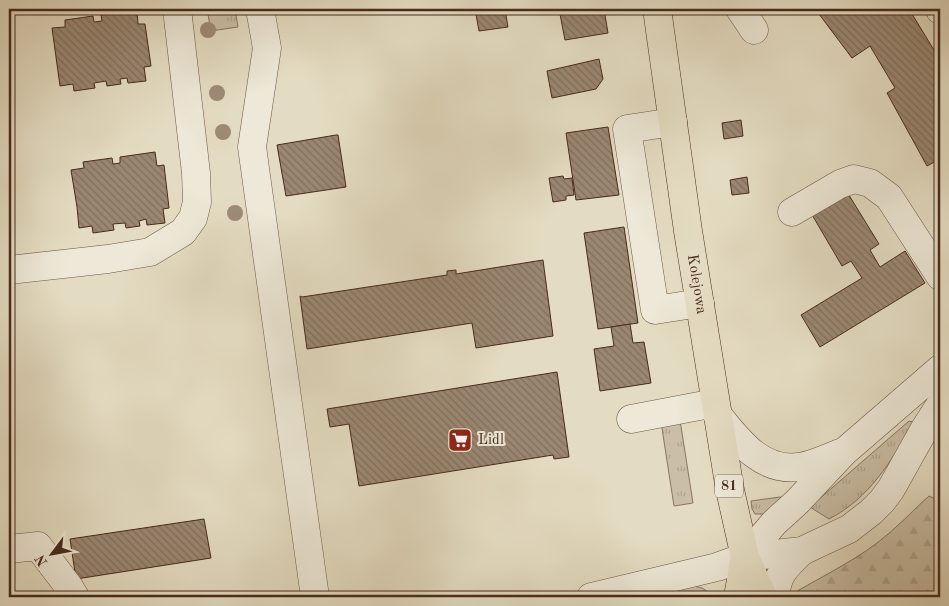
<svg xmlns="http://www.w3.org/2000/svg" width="949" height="606" viewBox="0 0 949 606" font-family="'Old Standard TT',serif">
<defs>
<pattern id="grass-tufts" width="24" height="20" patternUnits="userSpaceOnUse" patternTransform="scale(1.25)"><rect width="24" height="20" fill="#cabea6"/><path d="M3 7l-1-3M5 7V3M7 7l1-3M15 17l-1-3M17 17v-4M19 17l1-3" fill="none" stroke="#afa38e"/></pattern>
<pattern id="forest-firs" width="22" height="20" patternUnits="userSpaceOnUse" patternTransform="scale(1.25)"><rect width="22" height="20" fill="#cabea6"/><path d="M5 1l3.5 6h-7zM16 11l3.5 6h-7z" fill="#afa38e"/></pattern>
<pattern id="building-back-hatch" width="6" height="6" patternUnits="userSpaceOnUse" patternTransform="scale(1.25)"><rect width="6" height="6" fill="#9a8772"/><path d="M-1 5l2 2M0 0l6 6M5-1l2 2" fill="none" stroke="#806f5d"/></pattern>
</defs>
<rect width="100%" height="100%" fill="#e4dcc2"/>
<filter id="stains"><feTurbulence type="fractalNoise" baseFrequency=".004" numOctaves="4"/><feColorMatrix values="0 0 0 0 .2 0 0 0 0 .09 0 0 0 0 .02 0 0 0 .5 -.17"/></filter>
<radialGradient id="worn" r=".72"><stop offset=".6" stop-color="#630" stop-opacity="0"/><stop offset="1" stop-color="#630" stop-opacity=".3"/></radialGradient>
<g fill="url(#grass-tufts)" stroke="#8a7461">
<polygon points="207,9 235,9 238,27 211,31"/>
<polygon points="680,420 693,503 674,506 661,422"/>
<path d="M909,421L913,422V425C889,463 871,497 829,519L810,507Z"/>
<polygon points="780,497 785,498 765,514 755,514 752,509 751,501"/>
<polygon points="690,585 702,588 716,597 680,597 677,586"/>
</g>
<path fill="url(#forest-firs)" stroke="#8a7461" d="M929,496L940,501V597H787C817,579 849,564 877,543C896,529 912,511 929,496Z"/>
<g fill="url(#building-back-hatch)" stroke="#492a1c">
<polygon points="475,9 505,9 508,27 479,31"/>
<polygon points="559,9 604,9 608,33 565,40"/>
<polygon points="826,9 909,9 940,60 940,159 927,166 887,93 895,88 870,46 852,58 819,14"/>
<polygon points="137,10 138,24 145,24 151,66 144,67 146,81 128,83 127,78 120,79 121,84 107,86 106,81 94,83 95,88 74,91 73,84 60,86 52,28 65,27 65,20 93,16 94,22 102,21 101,15"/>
<polygon points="599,59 603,79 596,89 552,98 547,71"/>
<polygon points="741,120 743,136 724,139 722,123"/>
<polygon points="608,127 619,195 576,200 566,133"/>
<polygon points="336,135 338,135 346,187 286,196 277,145"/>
<polygon points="155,152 157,166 164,165 169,208 163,209 165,223 147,225 146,219 139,221 140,226 126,228 125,223 113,224 114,230 93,233 92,226 79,228 77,207 71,170 84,168 83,162 112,158 113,164 120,163 120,157"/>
<polygon points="563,176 564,179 572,178 574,195 566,196 566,200 553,202 549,178"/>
<polygon points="747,177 749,193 732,195 730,180"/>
<polygon points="847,192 879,244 870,250 880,267 905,251 925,283 820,347 801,315 862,278 851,261 842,266 811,213"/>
<polygon points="624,227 638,323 598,329 584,233"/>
<polygon points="543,260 553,336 476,348 472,323 307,349 300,296 302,297 447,275 447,271 456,270 456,274"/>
<polygon points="630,324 633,343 644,342 651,383 600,391 594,349 614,346 611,327"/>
<polygon points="557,372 569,457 554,459 553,455 359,486 349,424 330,427 327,409"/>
<polygon points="204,519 211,558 76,579 70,539"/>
</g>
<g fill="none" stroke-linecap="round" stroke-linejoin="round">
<g stroke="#705646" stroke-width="29">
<g id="minor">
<polyline points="260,9 267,48 252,147 315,597"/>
<polyline points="740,9 754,30"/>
<polyline points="940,9 940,10"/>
<polyline points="673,122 627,129 655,310 700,303"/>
<polyline points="792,212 840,184 854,179 870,183 889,197 940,276"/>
<polyline points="9,270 108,259 150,252 183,232 193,218 197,202 196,173 177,9"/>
<path d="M717,414C738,440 761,472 799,467C813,465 827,458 840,453"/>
<polyline points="631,419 715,403"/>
<polyline points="9,549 38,546 69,587 75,597"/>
<polyline points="745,557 774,523 797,502 844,452 940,369"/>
<polyline points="591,597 717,567 745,557 802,551 849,529 871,512 882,501 891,489 924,430 940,405"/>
<path d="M775,597C778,572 785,568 802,551"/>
</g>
</g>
<g stroke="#492a1c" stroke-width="29">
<g id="major">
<path id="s1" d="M657,9L688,231L730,490L745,557L763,597"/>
<polyline points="738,597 745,557"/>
</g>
</g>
<use href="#minor" stroke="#ede8d7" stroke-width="28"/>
<use href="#major" stroke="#e4dcc2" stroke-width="28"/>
</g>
<g fill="#9d8b76">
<circle cx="208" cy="30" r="8"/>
<circle cx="217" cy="93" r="8"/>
<circle cx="223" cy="132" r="8"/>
<circle cx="235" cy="213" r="8"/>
</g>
<defs>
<g id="supermarket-square" transform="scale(1.25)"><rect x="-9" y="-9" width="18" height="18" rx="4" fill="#8f2418" stroke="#ede8d7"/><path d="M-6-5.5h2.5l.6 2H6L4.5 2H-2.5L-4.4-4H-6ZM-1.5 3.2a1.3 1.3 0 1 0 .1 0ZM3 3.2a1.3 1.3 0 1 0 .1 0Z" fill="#fff"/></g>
</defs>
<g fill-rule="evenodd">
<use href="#supermarket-square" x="460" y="440"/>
</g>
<g text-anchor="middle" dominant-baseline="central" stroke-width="4" stroke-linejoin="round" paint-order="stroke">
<rect fill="#ede8d7" stroke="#7a6354" stroke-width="1" x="715" y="474.5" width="28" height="23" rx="4"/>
<g font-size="14" font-weight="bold" fill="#492a1c">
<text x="729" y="486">81</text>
</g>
<g font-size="15" fill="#492a1c" stroke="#ede8d7">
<text stroke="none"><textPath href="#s1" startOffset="278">Kolejowa</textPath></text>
</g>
<g font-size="15" fill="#492a1c" stroke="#ede8d7" text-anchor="start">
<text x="478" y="440">Lidl</text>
</g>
</g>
<rect width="949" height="606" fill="none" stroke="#e4dcc2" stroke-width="30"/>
<rect x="10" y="10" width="929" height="586" fill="none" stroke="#492a1c" stroke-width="2.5"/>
<rect x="15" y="15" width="919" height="576" fill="none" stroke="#492a1c"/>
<g transform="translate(52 554) rotate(238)" stroke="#ede8d7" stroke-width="4" paint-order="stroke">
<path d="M0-4L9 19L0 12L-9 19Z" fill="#492a1c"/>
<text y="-8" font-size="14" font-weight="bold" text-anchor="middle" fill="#492a1c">N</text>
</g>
<rect width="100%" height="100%" filter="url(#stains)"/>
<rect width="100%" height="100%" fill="url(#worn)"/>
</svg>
